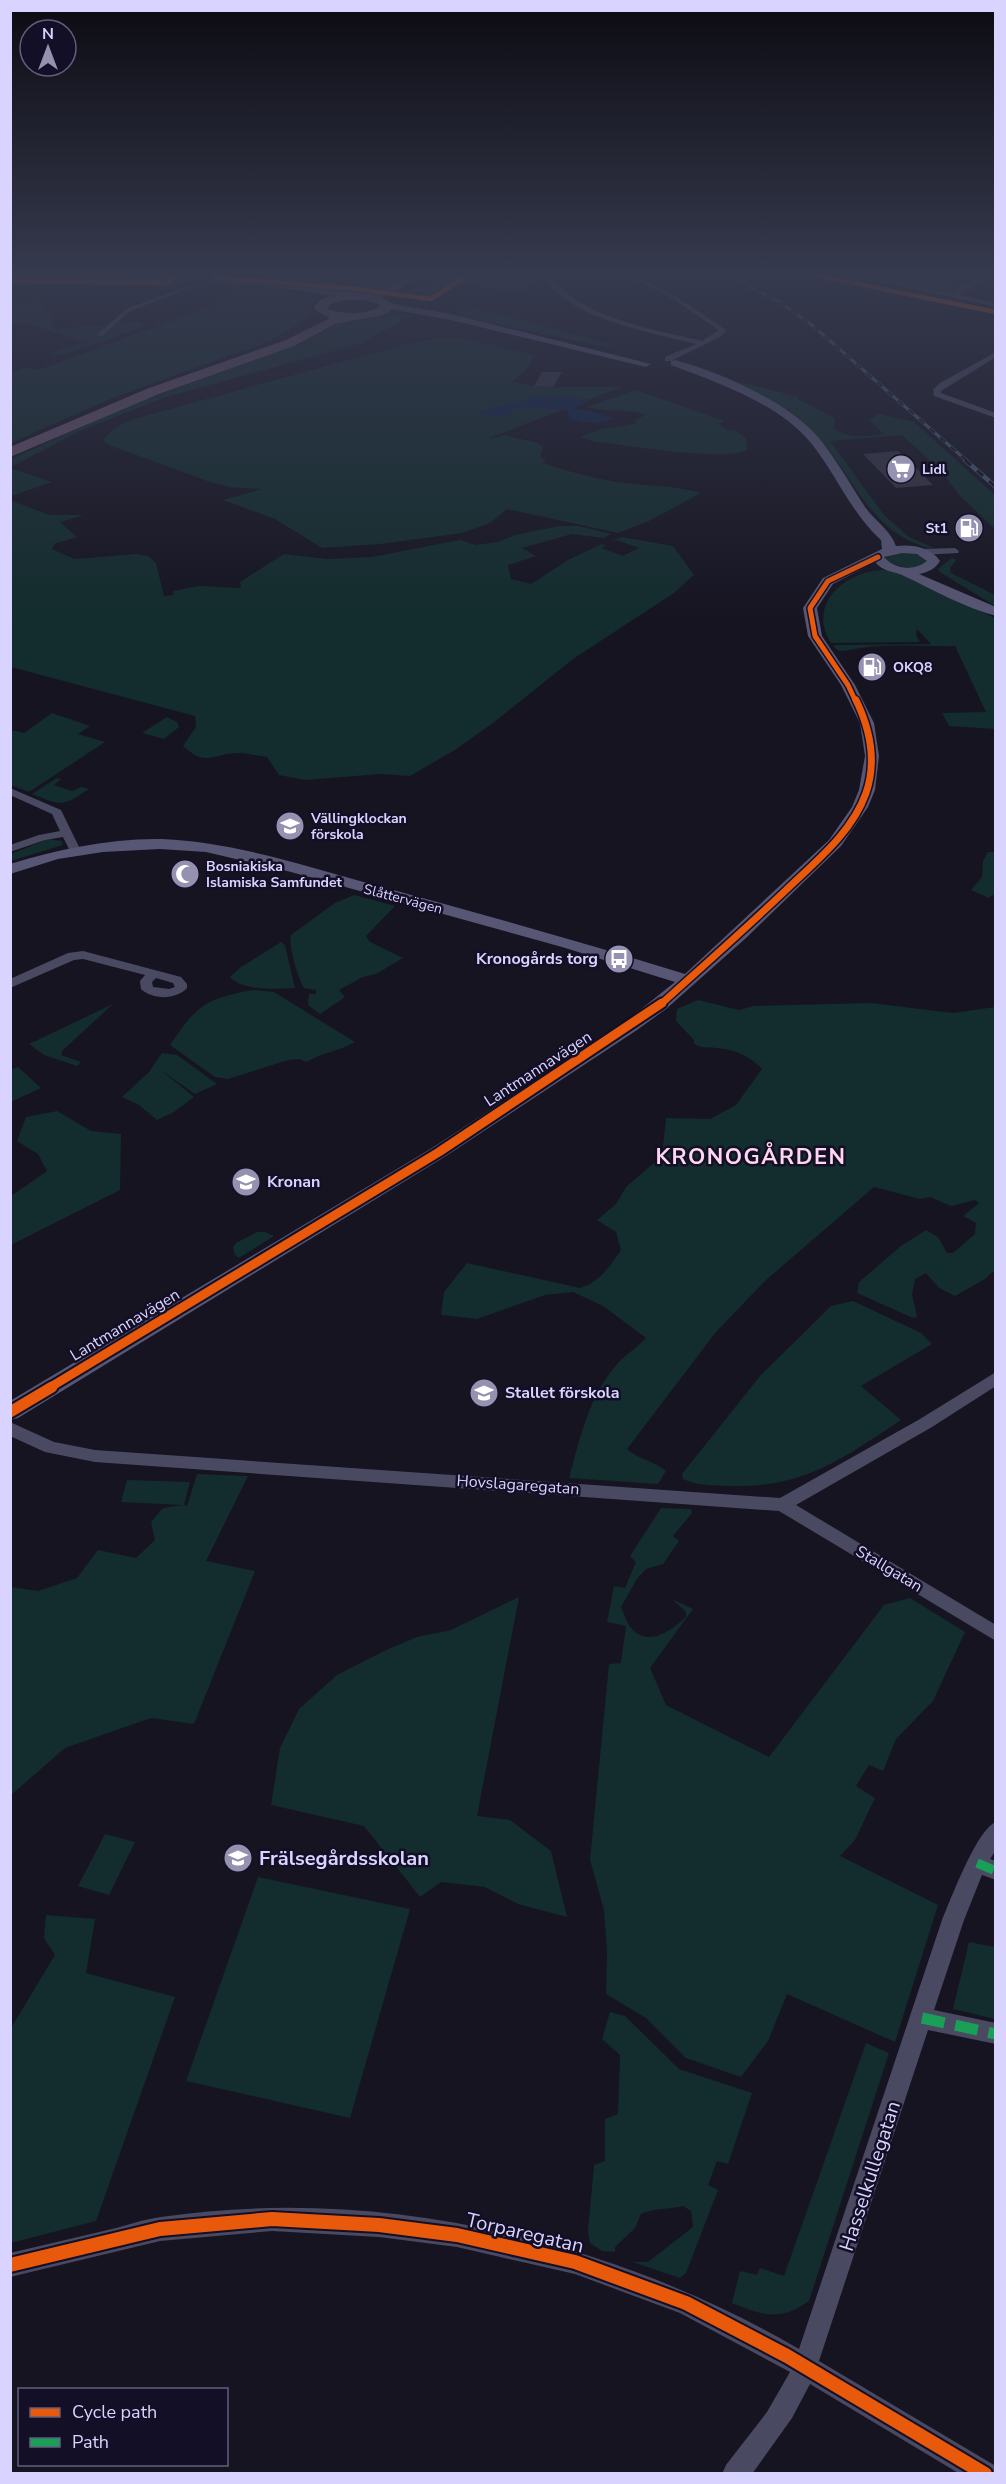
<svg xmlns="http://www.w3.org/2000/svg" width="1006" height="2484" viewBox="0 0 1006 2484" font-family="'Nunito Sans',sans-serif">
<rect width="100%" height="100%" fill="#161421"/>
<g fill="#132c2d">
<polygon points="396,271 417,271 389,288 361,293 236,279 247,276 276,279 295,276 329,282 359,282"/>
<polygon points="441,271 471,271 431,297 405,294"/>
<polygon points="894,272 967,283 951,294 883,280"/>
<polygon points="205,285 293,292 316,300 304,320 272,340 110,399 11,443 11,372 23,368 41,369 218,304 212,302 237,290 202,286"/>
<polygon points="42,300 55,329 137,322 148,325 63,355 49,353 84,342 24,322 11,325 11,302"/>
<polygon points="450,301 612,344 606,347 464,317 453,310 460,306"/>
<polygon points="414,314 362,343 166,397 82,430 11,467 11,459 118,410 301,343 339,323 392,315"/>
<path d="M437,338H464L533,355L531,365L512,382L541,387H621L489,438L491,439L504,435L538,443L543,447L540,457L546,461L543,463C567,471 592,478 617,482C645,486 673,485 701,493L649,521L618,533L507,509L490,523L462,533L380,544L322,548L275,519L223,500L262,489L230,487L210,482L109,445L103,440L116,427L134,419L410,343Z"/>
<path d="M696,365L736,381L798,397V399L835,418L834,428C849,440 866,436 884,434L869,420L879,414L914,422L995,495V529L959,495L941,471L902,435L830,441L884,515L909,537L934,548C926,549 920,545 912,542C862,519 847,462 808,427C780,401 724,383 689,367Z"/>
<path d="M636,390L724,421L718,424L728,431L734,430L746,438L747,450C724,462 622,445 593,441L580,437L602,429L636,424L634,421L646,415C635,409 603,412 586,407Z"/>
<polygon points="13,469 52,482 11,496 11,471"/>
<path d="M10,500L49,515H84L60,522L77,537L54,544L52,549L74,559L136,554L148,556L156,563L164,596L173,595V591L199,586L241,588L240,582L284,554L328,559L372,557L460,540L476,545L498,542L515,535L559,526H579L611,534L603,538L572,534L522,548L536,556L508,565L511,579L531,584L568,560L602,544L606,545L601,548L623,556L639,548L617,540L609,542L622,537L673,546L694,575L674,593L573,659L493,723L455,750L410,776L381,774L305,780L279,775L267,757C258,756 248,753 239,753C212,753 207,768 183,746L196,727L195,716L11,667Z"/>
<path d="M912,551L929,560L926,566C909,568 899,569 885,559L886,555Z"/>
<polygon points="952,558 956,560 950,568 951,573 995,595 995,606 940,572 938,569"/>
<path d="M888,570L895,571L995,618V729L949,726L942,713L986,712L955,646C922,647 886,643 855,649C846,650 839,654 833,646L835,645L931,644L917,629L916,635L920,642L831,643C806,603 847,569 888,570Z"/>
<polygon points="52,713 90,726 78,734 105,742 29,792 11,785 11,730 24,733"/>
<polygon points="167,717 177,722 179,727 164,739 142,733"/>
<path d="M57,778L61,779L54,785L72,791L81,787L89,789C62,807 62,806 32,794Z"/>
<polygon points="48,839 62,841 63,845 11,861 11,854"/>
<polygon points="988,852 995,852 995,896 992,895 989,898 971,890 982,877 983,861"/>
<path d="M354,895L395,906L366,936L370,942L403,958L376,974L363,977L339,990L345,997L320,1014L308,1005L309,994H316V990L304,988C298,978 288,946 291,935L335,903Z"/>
<path d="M281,942L285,945L295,988C277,989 242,991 230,977L241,967Z"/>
<path d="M253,990L274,992L355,1042C339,1051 322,1053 306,1062L300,1059L288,1060L228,1079L215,1077L170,1045C196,1006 206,998 253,990Z"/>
<path d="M698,1000L739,1010L754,1006L871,1003L953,1013L995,1007V1270L985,1279L955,1296L939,1288L926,1273L915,1279L912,1294L917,1317L913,1318L857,1293L859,1282L901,1246L926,1230L938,1237L947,1253H953L975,1234L976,1223L963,1216L979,1203L975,1200L951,1206L930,1197L920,1199L874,1187L765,1281L716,1332L627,1449C638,1459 654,1461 666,1471L658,1484L569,1478C580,1438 589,1395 618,1363C626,1354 638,1347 646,1338L603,1306L573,1292L545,1295L477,1319L441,1315L444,1292L467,1263L580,1288C600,1282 610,1266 621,1250L616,1232L597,1220L616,1204L626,1187L662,1156L666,1118L710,1119L736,1105L762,1069C750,1056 736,1050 718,1048C708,1047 703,1049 694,1044V1040L676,1021L677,1009Z"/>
<polygon points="113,1004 63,1050 61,1055 81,1062 77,1066 44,1055 29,1044"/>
<polygon points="162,1053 177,1055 217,1084 195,1094 162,1071 194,1097 174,1112 157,1120 139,1105 122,1097 149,1072"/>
<polygon points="18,1067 41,1088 11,1102 11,1070"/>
<polygon points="57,1111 91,1131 121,1134 120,1190 11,1245 11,1196 47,1171 38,1154 17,1141 26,1117"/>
<polygon points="257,1232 265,1232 274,1236 239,1258 235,1255 233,1247 236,1243"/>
<path d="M853,1301L921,1333L932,1344L861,1386L901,1420C840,1460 805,1488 728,1486C712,1485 697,1486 683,1479L682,1474L760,1376L831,1306Z"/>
<polygon points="197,1474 248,1476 206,1561 255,1571 194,1724 151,1718 65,1748 11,1795 11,1587 38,1591 77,1578 98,1550 136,1558 155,1540 151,1522 163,1508 183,1505 121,1502 127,1480 190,1482 184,1505 187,1506"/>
<path d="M661,1508L691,1509L692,1513L673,1536L679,1541L663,1564L646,1569L637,1579L621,1607C624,1614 627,1624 632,1629C649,1648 673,1629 686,1617V1612L672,1599L693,1609L650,1668L666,1705L769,1757L884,1605L910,1598L965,1632L933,1701L896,1739L883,1771L869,1765L856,1786L875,1798L855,1840L840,1856L938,1905L895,2042L787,1994L768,2041L741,2077L686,2058L646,2018L606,1994L607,1953L604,1910L590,1860L609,1664L621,1663L626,1626L607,1622L614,1586L625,1588L636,1562L630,1556Z"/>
<polygon points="519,1597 477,1816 510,1820 551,1851 567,1917 518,1904 485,1887 441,1882 420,1897 364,1826 271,1805 280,1748 299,1709 337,1675 384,1651 417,1637 451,1630"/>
<polygon points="105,1834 135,1842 109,1895 78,1886"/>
<polygon points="258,1877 410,1909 350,2118 186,2081"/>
<polygon points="46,1915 95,1919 86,1973 175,1997 96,2221 11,2243 11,2028 55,1955 44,1938"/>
<polygon points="969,1942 995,1947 995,2019 953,2009"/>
<path d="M610,2012L625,2016L679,2069L752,2093L728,2164L717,2161L708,2185L718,2190L686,2273L680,2278L633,2262H648L693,2227L691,2211L683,2206C666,2210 659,2207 641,2214L635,2228L615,2247V2252L602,2251L590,2243L588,2231L594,2165L605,2161V2119L618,2114L620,2055L602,2039Z"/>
<path d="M866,2043L889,2053L809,2301C780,2322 762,2315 732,2303L740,2271L757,2275L760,2268L784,2276Z"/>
</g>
<path fill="#0d2144" d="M538,396H564L587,399L588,402L572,409L586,410L613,418C603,426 580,423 569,418L567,410L510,408L514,413C506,418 484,417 476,412Z"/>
<g fill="#343243">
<polygon points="486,271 533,271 537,282 521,292 462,284"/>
<polygon points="542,372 562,372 553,387 534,386"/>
<polygon points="898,451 915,467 933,485 896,488 863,454"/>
</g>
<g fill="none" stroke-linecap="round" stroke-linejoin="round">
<g fill="#4a4962" fill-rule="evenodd">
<path d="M542,271H548C574,317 653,329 702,341L719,330L673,299L619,271H626L677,297L726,330L720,337L671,361H665V357L696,344C655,334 579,319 551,287C547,283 545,276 542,271Z"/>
<path d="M834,271H845L953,294C965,284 979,271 995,271L960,295L996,303V307Z"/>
<polygon points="193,284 198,285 130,311 102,336 97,335 126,309"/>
<polygon points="996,352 996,357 941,391 941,393 996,413 996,418 934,396 933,390 940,383"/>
<polygon points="955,548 959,551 958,553 922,555 918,552 922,549"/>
<polygon points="10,788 61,810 81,851 79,853 71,853 63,837 45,840 10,852 10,845 39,835 60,831 52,814 10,795"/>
<path d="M83,951L181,977L187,984V988C176,1000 153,1000 141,989L140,981L145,975L83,959L74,960L10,988V979L68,953ZM156,978L173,983L175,987L169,989L153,987L152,982Z"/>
<polygon points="996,1372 996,1386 932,1427 796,1505 996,1625 996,1641 779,1511 95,1462 45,1452 10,1436 10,1422 54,1442 95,1450 780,1498 920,1419"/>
<path d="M996,1822V1850L990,1859L996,1861V1880L982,1875L964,1920L934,2010L996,2023V2044L928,2030L819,2361L994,2465L996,2474H960L810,2384L792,2418L752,2474H722L726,2465L767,2412L790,2372L680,2313L575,2274L457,2247L379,2237L272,2231L160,2241L10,2277V2253C44,2245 78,2237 112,2229C128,2225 145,2219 161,2217C379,2185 610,2239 799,2349L942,1920C951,1899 977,1829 996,1822Z"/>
</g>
<g fill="#575674" fill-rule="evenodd">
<polygon points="10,275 187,275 192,278 187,281 10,281"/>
<polygon points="214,277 274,281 361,294 366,297 361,300 274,287 211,282 209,280"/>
<polygon points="387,303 451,314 651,364 646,367 451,320 384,308 384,304"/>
<path d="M675,360C721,373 787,401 819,438C836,459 850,484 865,507C875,521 891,531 896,546C912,544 931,547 940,561C935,569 929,572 919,574L996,607V616C963,607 934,590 904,576C894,571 883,572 875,562L833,584L817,608L822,636L855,685L874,723L879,756L875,790L868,807L841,846L746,938L666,1009L637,1030L446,1156L18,1418L10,1420V1401L432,1148L625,1022L675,982L562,947L291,872L206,852L160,849L103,852L58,859L10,874V864C60,849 110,838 162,839C234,842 305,866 375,885C479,913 582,942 685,974L829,840L852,807L859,790L865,756L860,723L841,685L808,636L803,608L823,578L882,549L881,540C851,513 836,474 811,443C778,403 718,383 671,365V361ZM902,553L917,554L927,561C915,571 895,570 884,557Z"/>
</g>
<path fill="#67516a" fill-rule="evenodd" d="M413,271H427L391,295L381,297L393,304L390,311L384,315L335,324L294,346L159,394L10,457V447L149,388L286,340L330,318L316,311L314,306C331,287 359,296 381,290C392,286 403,277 413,271ZM344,300H365L381,305C368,316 342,314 327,309L331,304Z"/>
<g stroke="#43596b" stroke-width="3">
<polyline id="rail-far1" points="717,271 776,300 812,325 967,461"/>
</g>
<g stroke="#43596b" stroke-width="4.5">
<polyline id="rail" points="965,460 996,487"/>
</g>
<use href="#rail-far1" stroke="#130f26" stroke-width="2" stroke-dasharray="7" stroke-linecap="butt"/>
<use href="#rail" stroke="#130f26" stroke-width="3" stroke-dasharray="8" stroke-linecap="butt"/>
<polyline stroke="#1a9f57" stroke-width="9" stroke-dasharray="18 9" stroke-linecap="butt" points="977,1863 996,1871"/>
<polyline stroke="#1a9f57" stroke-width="11" stroke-dasharray="23 11" stroke-linecap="butt" points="922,2018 996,2034"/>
<g stroke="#130f26" stroke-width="6">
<g id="cycleway-far5">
<polyline points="794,271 996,312"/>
<polyline points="10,281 169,283 171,278 209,272 222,278 358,289 431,299 474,271"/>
</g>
</g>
<g stroke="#130f26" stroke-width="8">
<polyline id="cycleway-far4" points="856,702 848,685 815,636 810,608 828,581 878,557"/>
</g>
<g stroke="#130f26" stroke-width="10">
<path id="cycleway-far3" d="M660,1005C702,967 744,930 785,891C815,862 852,833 866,793C877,761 870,729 856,700"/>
</g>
<g stroke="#130f26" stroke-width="13">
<polyline id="cycleway-far2" points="49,1388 439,1152 662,1003"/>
</g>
<g stroke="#130f26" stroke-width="15">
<polyline id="cycleway-far1" points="10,1412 52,1387"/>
</g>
<g stroke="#130f26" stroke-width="18">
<polyline id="cycleway" points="10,2265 160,2229 272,2219 379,2225 457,2235 575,2262 686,2303 787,2356 985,2474"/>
</g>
<use href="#cycleway-far5" stroke="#e8590c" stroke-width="4.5"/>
<use href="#cycleway-far4" stroke="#e8590c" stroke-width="5"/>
<use href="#cycleway-far3" stroke="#e8590c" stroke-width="7"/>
<use href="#cycleway-far2" stroke="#e8590c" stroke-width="9"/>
<use href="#cycleway-far1" stroke="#e8590c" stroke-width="11"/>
<use href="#cycleway" stroke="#e8590c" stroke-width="14"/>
</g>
<linearGradient id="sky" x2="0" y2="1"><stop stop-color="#0c0b12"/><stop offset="0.44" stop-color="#363a4e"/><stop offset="1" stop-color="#363a4e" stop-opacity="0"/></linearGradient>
<rect width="1006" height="619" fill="url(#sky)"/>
<defs>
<g id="supermarket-disc" transform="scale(1.5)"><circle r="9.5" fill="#9591b1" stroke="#130f26"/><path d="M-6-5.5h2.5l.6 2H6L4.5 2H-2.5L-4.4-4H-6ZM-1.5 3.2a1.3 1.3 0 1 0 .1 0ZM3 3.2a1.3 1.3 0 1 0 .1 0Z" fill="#fff"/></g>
<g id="fuel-disc" transform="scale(1.5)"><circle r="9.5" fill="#9591b1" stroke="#130f26"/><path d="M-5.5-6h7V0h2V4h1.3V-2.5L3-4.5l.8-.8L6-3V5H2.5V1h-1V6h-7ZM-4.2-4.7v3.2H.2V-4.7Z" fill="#fff"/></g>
<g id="school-disc" transform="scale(1.5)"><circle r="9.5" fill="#9591b1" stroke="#130f26"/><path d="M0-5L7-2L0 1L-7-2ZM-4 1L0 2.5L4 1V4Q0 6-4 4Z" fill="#fff"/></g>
<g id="mosque-disc" transform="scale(1.5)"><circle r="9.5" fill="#9591b1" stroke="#130f26"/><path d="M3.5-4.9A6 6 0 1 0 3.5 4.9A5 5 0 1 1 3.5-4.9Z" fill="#fff"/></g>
<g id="bus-disc" transform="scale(1.5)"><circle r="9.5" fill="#9591b1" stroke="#130f26"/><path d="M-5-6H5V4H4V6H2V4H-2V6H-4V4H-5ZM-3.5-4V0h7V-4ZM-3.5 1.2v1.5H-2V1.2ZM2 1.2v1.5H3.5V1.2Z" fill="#fff"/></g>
</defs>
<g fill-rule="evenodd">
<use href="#supermarket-disc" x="901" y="469"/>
<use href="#fuel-disc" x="969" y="528"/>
<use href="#fuel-disc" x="872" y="667"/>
<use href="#school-disc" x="290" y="826"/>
<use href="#mosque-disc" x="185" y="874"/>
<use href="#bus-disc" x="619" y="959"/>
<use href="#school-disc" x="246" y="1182"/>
<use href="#school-disc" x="484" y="1393"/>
<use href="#school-disc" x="238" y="1858"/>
</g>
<g text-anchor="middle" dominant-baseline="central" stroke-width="5" stroke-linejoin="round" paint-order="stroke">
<g font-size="14" font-weight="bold" fill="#d9d4ff" stroke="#130f26" text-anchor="start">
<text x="922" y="469">Lidl</text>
<text x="948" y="528" text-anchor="end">St1</text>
<text x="893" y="667">OKQ8</text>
<text x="311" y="818">Vällingklockan<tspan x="311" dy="16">förskola</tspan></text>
<text x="206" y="866">Bosniakiska<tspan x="206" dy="16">Islamiska Samfundet</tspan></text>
</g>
<g font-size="14" fill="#d9d4ff" stroke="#130f26">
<text transform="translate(403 899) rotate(15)">Slåttervägen</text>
</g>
<g font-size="16" font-weight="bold" fill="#d9d4ff" stroke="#130f26" text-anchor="start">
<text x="598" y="959" text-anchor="end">Kronogårds torg</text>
<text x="267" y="1182">Kronan</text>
<text x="505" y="1393">Stallet förskola</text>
</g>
<g font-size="16" fill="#d9d4ff" stroke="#130f26">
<text transform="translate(538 1069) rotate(-33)">Lantmannavägen</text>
<text transform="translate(125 1325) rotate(-31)">Lantmannavägen</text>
<text transform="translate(518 1485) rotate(4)">Hovslagaregatan</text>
<text transform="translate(889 1569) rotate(31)">Stallgatan</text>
</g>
<g font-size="20" font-weight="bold" fill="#d9d4ff" stroke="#130f26" text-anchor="start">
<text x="259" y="1858">Frälsegårdsskolan</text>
</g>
<g font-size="20" fill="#d9d4ff" stroke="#130f26">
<text transform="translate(870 2176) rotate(-72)">Hasselkullegatan</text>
<text transform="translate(525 2233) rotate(13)">Torparegatan</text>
</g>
<g font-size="22" font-weight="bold" letter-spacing="1.5" fill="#ffd6f0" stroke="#130f26">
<text x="751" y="1157">KRONOGÅRDEN</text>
</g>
</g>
<rect width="1006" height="2484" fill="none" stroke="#d9d4ff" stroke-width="24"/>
<rect x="18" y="2388" width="210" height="78" fill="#130f26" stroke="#625e7d" stroke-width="1.5"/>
<rect x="30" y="2408" width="30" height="9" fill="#e8590c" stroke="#625e7d" stroke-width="1.5"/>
<text x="72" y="2418" font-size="18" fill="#d9d4ff">Cycle path</text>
<rect x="30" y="2438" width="30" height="9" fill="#1a9f57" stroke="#625e7d" stroke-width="1.5"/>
<text x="72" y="2448" font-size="18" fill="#d9d4ff">Path</text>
<g transform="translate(48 48)"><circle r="28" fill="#130f26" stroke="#625e7d" stroke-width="1.5"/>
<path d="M0-4.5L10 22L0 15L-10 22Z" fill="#9591b1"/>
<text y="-9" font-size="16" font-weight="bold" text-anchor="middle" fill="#d9d4ff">N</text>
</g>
</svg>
